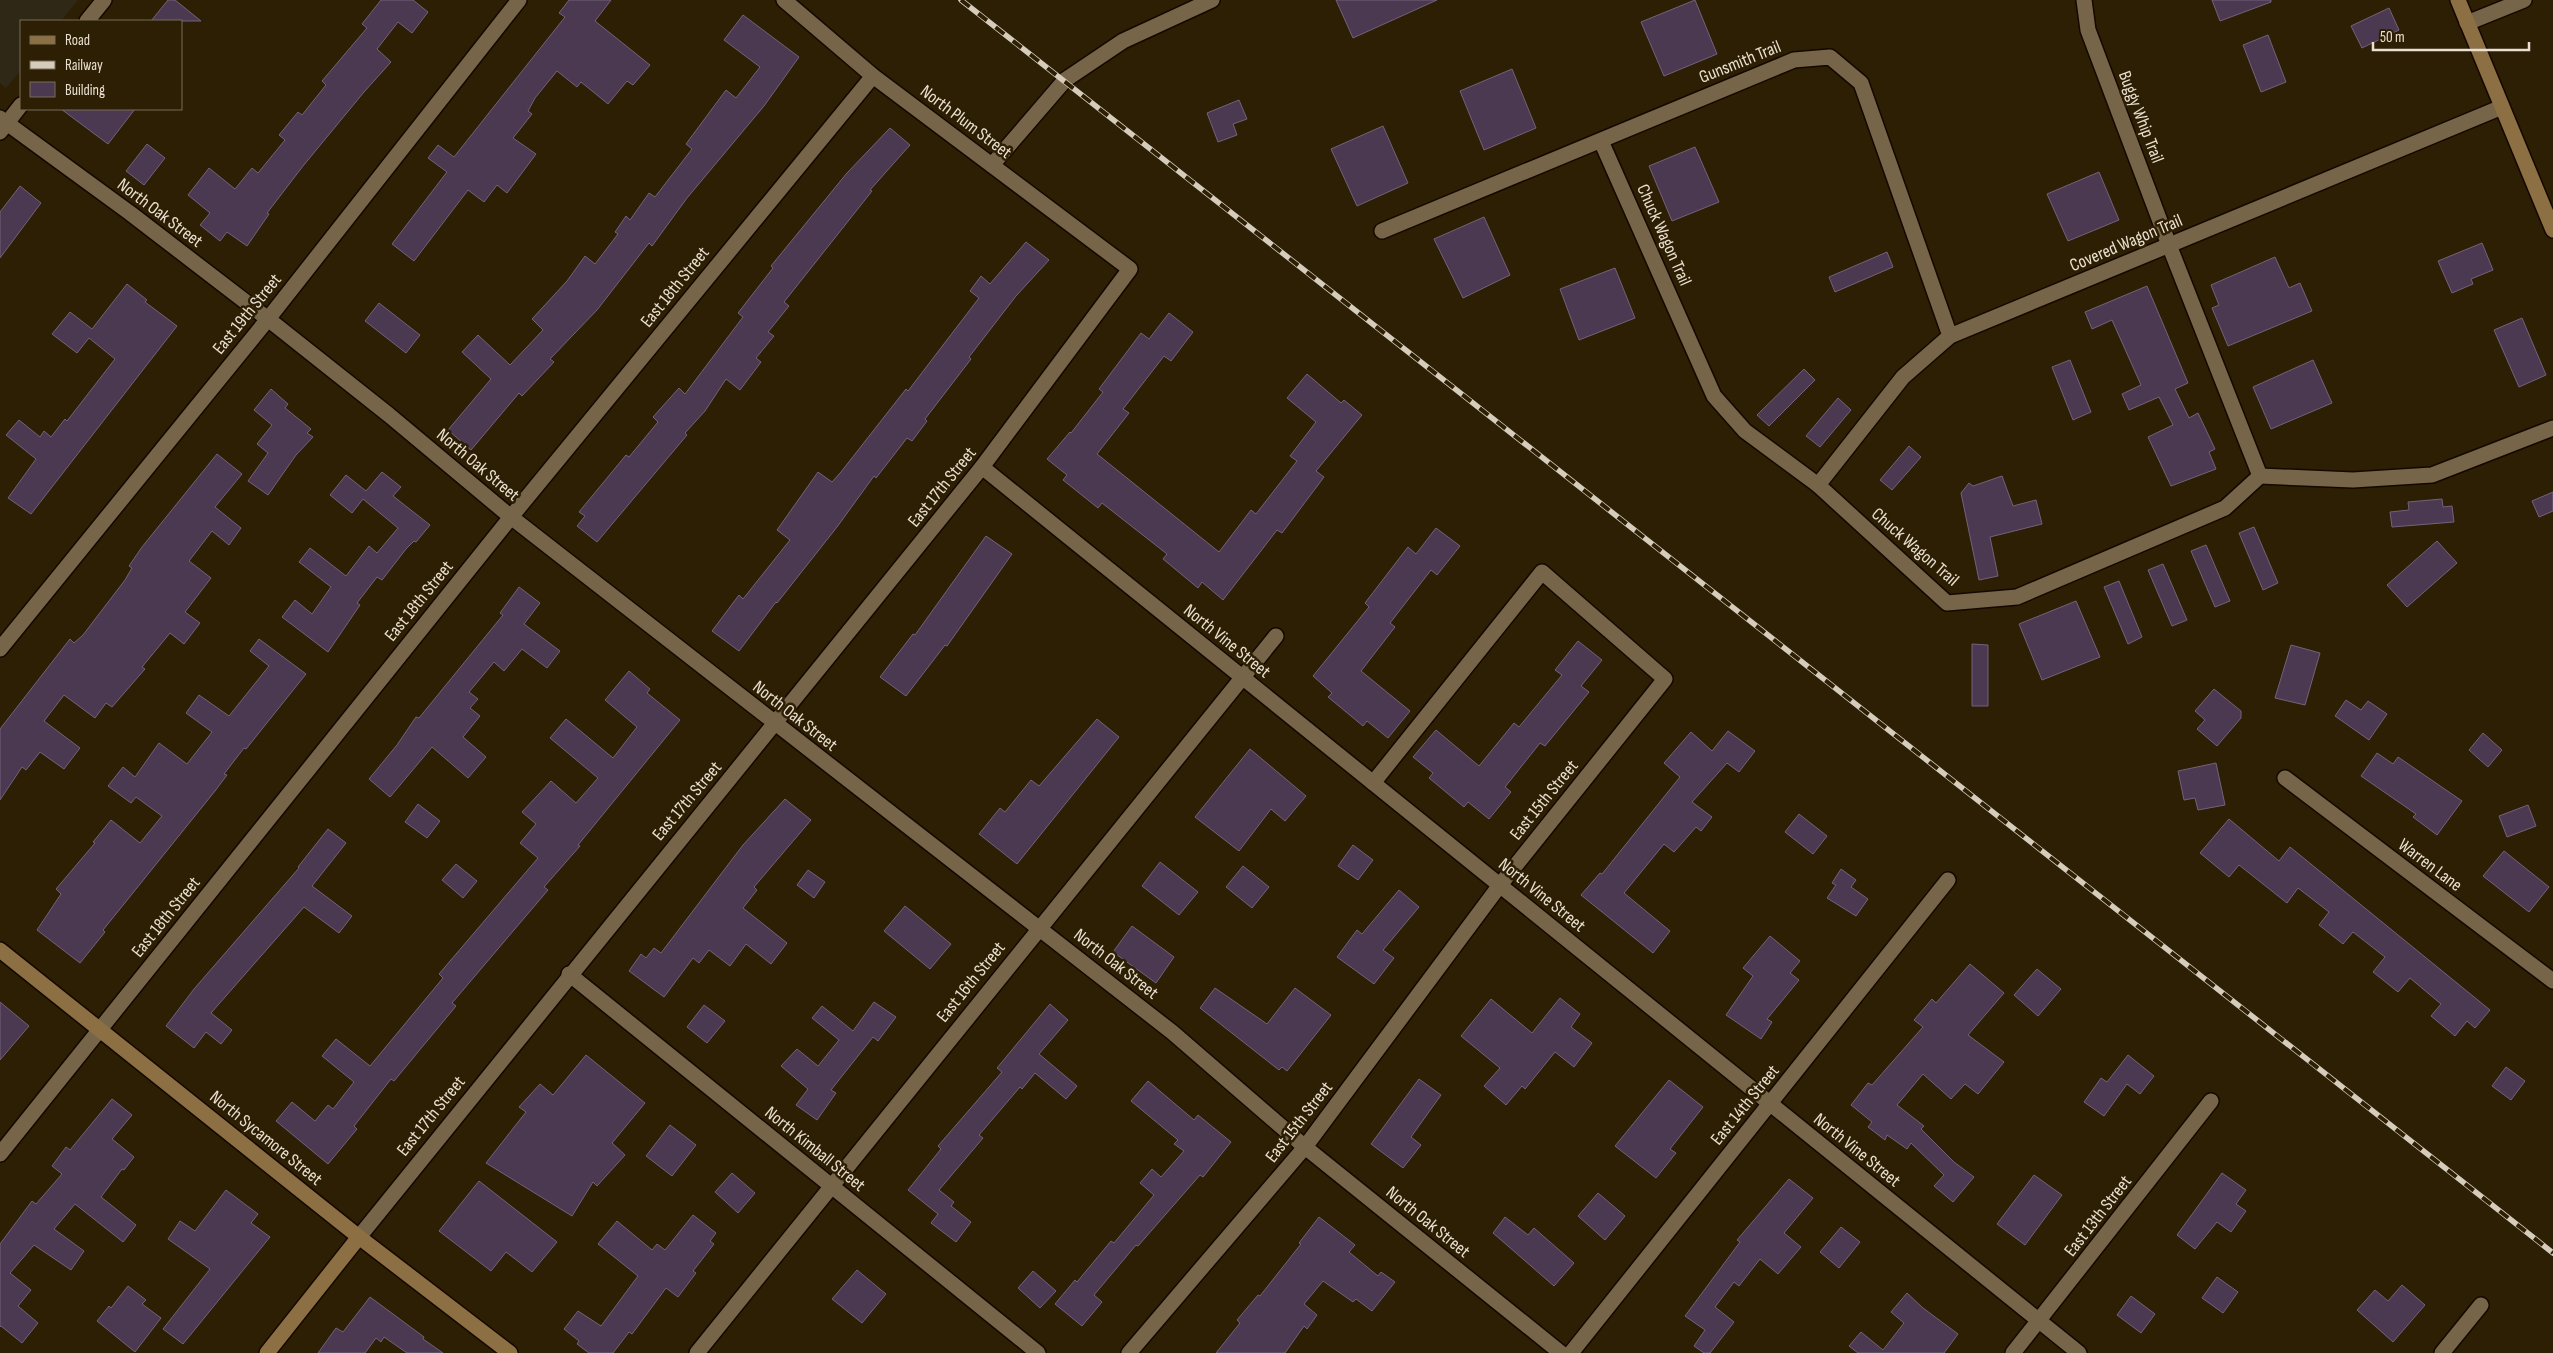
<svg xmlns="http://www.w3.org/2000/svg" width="2553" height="1353" viewBox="0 0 2553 1353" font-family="'Sofia Sans Condensed',sans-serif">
<rect width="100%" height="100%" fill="#2d1f04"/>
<polygon fill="#302817" points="0,0 78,0 61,21 21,21 21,70 6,88 0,83"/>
<g fill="#4a3951" stroke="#75617b">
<polygon points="168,0 175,0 201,21 151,21"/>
<polygon points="381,0 413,0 428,12 412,33 398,22 377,49 391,62 364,92 303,166 267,213 269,214 247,246 227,232 220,241 200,225 210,213 188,195 209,168 235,189 252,168 258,173 285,140 279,135 298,112 302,115 326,85 322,81 367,28 362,24"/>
<polygon points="569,0 611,0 595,21 650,65 633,85 627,81 608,104 581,82 577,87 557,71 535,98 528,111 532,114 513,138 536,154 507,193 497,185 484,202 468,190 414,261 392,244 447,172 428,158 438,145 454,157 565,17 559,13"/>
<polygon points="1336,0 1437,0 1353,38"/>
<polygon points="1695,0 1717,54 1664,76 1641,22"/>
<polygon points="2212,0 2271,0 2271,2 2220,21"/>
<polygon points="2389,8 2399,30 2362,48 2351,26"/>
<polygon points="743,15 799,57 764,106 687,198 652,246 649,243 597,310 550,359 554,362 522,396 519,393 471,450 448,430 491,379 462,352 478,335 510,365 543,330 532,319 567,281 585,256 595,264 618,234 615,232 626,216 630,220 649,193 655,197 692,149 686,144 726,90 736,98 760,67 724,40"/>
<polygon points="2268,35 2286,82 2261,92 2243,45"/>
<polygon points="1512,69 1536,128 1484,150 1460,91"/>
<polygon points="1239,100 1247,119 1233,124 1237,135 1218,142 1207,113"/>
<polygon points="61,109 135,109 108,144"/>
<polygon points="1383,126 1408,183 1357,206 1331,149"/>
<polygon points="890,128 910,145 870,190 872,191 784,302 789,306 768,332 774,336 756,358 761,362 740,390 726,379 705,411 685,433 687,435 597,542 577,526 585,516 579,512 626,455 629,457 658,422 653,417 679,388 685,394 743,317 738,313 773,268 771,266 847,173"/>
<polygon points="147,144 165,158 144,185 126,171"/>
<polygon points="1695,147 1719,202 1672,221 1649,166"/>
<polygon points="2099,172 2119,220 2068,241 2047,194"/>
<polygon points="20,186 41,203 0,258 0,212"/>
<polygon points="1484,217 1510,275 1463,298 1434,239"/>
<polygon points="1026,242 1049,260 1016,296 969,357 971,359 925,419 927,421 912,441 907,438 876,478 874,476 837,527 777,603 776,602 739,651 712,631 739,595 743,599 790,540 777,530 818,472 832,482 841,472 906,389 908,391 979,298 970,291 981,276 990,284"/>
<polygon points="2482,243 2493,270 2471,279 2473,284 2452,293 2438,261"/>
<polygon points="1887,252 1893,267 1835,292 1829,277"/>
<polygon points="2275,257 2289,288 2300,283 2312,311 2228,346 2212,308 2219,305 2211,285"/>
<polygon points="1615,268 1635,318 1579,340 1560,289"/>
<polygon points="127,284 147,300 145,302 177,326 31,514 8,498 36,459 6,435 19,420 40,437 44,431 51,437 65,419 67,421 115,359 89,338 77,353 52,334 70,312 92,329"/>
<polygon points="2147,286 2188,383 2175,389 2189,418 2198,413 2215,449 2209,452 2216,469 2171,486 2148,437 2173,425 2159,397 2129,410 2122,394 2141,385 2112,320 2092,329 2085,312"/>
<polygon points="379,303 420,335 406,353 365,321"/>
<polygon points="1169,313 1193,332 1171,361 1164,356 1123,409 1129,413 1097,454 1219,552 1251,510 1256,514 1297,461 1290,456 1316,422 1287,398 1307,374 1341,403 1344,400 1362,415 1316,471 1324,477 1282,533 1277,530 1223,600 1202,582 1198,588 1163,559 1167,554 1102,503 1098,508 1063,480 1067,475 1047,459 1070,432 1071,433 1103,392 1099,389 1141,333 1149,339"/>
<polygon points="2522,318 2546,375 2519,387 2494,330"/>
<polygon points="2070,360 2091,412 2073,420 2052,367"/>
<polygon points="2313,360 2332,403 2271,429 2253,387"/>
<polygon points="1804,369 1815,380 1769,426 1757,415"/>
<polygon points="271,389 288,404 285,408 311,429 307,433 313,437 296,455 268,495 248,481 268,453 257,444 272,425 254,410"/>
<polygon points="1838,398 1851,410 1820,447 1806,436"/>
<polygon points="1909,446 1921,457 1892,490 1880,480"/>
<polygon points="217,454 242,474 215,507 241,528 229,545 212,531 189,561 211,578 185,612 200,623 184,644 170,633 142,667 145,669 112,707 106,703 95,718 64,695 44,721 80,748 64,769 40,752 26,770 22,767 0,800 0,729 70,639 74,643 83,635 125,580 132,568 129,566 142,547"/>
<polygon points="382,472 401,487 393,496 430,525 416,542 414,541 406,549 382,580 377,577 357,603 360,605 328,652 282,617 295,600 312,614 331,587 299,562 310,548 346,576 369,546 377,553 398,528 363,499 352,513 330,495 346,475 366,491"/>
<polygon points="2002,476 2013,506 2036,500 2042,524 1990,537 1998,576 1979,580 1961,493 1969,483 1973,486"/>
<polygon points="2553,492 2553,511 2539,517 2532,501"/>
<polygon points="2442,499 2443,507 2452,506 2454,522 2392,527 2390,512 2409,510 2408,502"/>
<polygon points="2254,527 2278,583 2263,590 2239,533"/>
<polygon points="1436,528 1460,546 1437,575 1431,570 1390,623 1395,627 1361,671 1410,711 1388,738 1367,721 1363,726 1328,697 1332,693 1313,676 1369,607 1365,603 1408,547 1416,554"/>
<polygon points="986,536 1012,554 947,646 945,645 906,696 880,677 913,634 915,635"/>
<polygon points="2437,541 2457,563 2407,607 2387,585"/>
<polygon points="2206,545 2230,601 2215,607 2191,551"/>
<polygon points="2163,564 2187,620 2172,626 2148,570"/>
<polygon points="2119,581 2142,637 2128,644 2104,587"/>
<polygon points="519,587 540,603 524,624 560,651 547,668 522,649 504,671 494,662 469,692 478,699 470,708 480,716 463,737 486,757 468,778 432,747 390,797 369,779 397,745 416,717 419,718 503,615 500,613"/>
<polygon points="2076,601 2100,657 2042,680 2019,624"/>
<polygon points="259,639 306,674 246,749 244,748 224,774 227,775 215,791 103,930 105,932 80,963 37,930 61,894 56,889 95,843 93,842 111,820 140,843 162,816 136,797 131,803 108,786 123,767 135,777 159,743 187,764 212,732 186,713 199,695 229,716 269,666 250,651"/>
<polygon points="1578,641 1602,660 1581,686 1589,692 1545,746 1540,743 1505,787 1511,792 1489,819 1468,802 1464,807 1429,778 1433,773 1413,757 1436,730 1479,766 1514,723 1519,727 1562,675 1555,670"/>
<polygon points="1972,644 1988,645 1988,706 1972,706"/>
<polygon points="2291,645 2320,653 2305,705 2275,698"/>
<polygon points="629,671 650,689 647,693 680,720 578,845 580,846 544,887 548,890 452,1003 456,1006 394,1081 391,1079 354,1126 357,1129 328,1164 276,1121 292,1102 315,1121 328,1105 333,1109 354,1082 322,1056 336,1039 370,1066 443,978 439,974 538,858 520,843 536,824 522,812 551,781 576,803 598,778 550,738 566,719 613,758 637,727 605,700"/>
<polygon points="2214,689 2241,711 2241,718 2217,746 2197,729 2205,720 2195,711"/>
<polygon points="2346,700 2361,710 2368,701 2387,714 2369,740 2335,716"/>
<polygon points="1097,719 1119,737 1017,864 979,834 1000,808 1005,812 1031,780 1039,786"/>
<polygon points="1728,731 1755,751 1739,772 1727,763 1692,802 1712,817 1701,831 1696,827 1674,852 1664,844 1624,893 1670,931 1653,953 1581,895 1600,873 1602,874 1680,777 1664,763 1691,732 1712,751"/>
<polygon points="2483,733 2502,750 2488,767 2469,750"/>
<polygon points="1250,749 1306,796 1285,821 1271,809 1239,851 1195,817"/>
<polygon points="2377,753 2393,764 2398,757 2462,801 2437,835 2413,817 2416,814 2361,776"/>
<polygon points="2216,763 2225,805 2198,810 2195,798 2184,800 2178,771"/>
<polygon points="785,799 811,820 754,887 757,890 743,908 787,943 771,964 746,944 730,966 709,950 699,963 693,958 664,997 629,971 641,954 646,958 654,948 661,953 743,845"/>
<polygon points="418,804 440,821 427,838 405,822"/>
<polygon points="2528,805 2536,826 2507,837 2499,816"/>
<polygon points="1799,814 1827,836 1813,854 1785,832"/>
<polygon points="2229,819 2279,861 2290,847 2490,1010 2475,1028 2467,1021 2455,1036 2431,1016 2441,1004 2410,978 2398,992 2373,972 2385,957 2353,932 2343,944 2319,925 2329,912 2298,888 2287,903 2239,865 2229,877 2200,853"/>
<polygon points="328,829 346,843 312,886 352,916 339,933 304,907 211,1013 232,1030 221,1044 206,1032 194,1048 166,1026 194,989 299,868 298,867"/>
<polygon points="1353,845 1373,860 1358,880 1338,866"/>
<polygon points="2504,851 2549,887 2529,912 2483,876"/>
<polygon points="1160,862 1198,892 1179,915 1142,886"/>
<polygon points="456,864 477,881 463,898 442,880"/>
<polygon points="1243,866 1269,887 1252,908 1226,887"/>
<polygon points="1841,869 1856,880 1851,887 1868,899 1856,916 1827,898 1836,885 1832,883"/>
<polygon points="808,870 825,882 814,898 797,885"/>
<polygon points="1399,890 1419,907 1383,950 1394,958 1374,984 1337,957 1357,930 1362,934"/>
<polygon points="905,906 951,944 930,969 884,931"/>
<polygon points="1132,926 1174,957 1156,983 1113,952"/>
<polygon points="1770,936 1800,961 1790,973 1799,980 1767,1019 1772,1022 1761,1039 1726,1015 1753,976 1743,968"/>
<polygon points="1970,964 2004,993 1968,1035 2004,1062 1978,1094 1965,1084 1951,1099 1923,1074 1897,1105 1924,1126 1921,1129 1954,1162 1974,1177 1953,1202 1934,1186 1944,1175 1911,1143 1907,1149 1887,1135 1885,1140 1868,1127 1872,1122 1851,1105 1868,1083 1872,1085 1923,1027 1914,1020 1932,999 1936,1003"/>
<polygon points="2037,969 2061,989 2038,1016 2014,995"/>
<polygon points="1215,988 1267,1024 1295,988 1331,1015 1287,1071 1282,1067 1279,1070 1200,1008"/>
<polygon points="1560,998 1580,1014 1571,1027 1592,1043 1574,1067 1555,1052 1525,1089 1522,1086 1506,1105 1484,1086 1500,1068 1461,1036 1491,999 1532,1033"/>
<polygon points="0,1002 29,1026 0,1060"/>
<polygon points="874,1002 896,1017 878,1041 873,1037 831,1090 836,1093 817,1120 796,1105 808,1089 781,1066 797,1049 818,1066 839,1040 812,1018 822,1006 853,1031"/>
<polygon points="1050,1004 1068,1020 1039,1054 1077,1086 1066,1099 1035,1073 1022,1089 1020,1087 979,1135 983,1138 939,1190 954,1202 951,1206 971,1222 956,1242 931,1223 938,1214 908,1190 941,1149 938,1146 1002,1072 997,1068"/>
<polygon points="704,1005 725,1021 707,1043 687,1027"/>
<polygon points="586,1055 645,1103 612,1143 625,1155 597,1186 593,1182 572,1216 486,1163 526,1112 519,1107 540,1084 553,1095"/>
<polygon points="2128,1055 2154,1076 2140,1094 2127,1084 2104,1116 2084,1102 2101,1078 2107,1082"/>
<polygon points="2506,1067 2525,1081 2511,1100 2492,1086"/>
<polygon points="1419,1079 1441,1095 1411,1137 1421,1145 1403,1168 1371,1144"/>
<polygon points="1669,1080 1703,1107 1670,1149 1676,1153 1656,1178 1615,1146"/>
<polygon points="1148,1081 1194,1120 1198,1115 1231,1142 1203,1177 1200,1175 1138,1246 1136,1245 1094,1295 1102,1302 1082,1326 1055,1304 1075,1280 1077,1282 1111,1241 1114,1243 1154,1195 1140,1183 1152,1169 1161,1177 1184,1151 1174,1144 1178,1140 1131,1101"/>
<polygon points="112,1099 132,1115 112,1139 134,1157 124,1170 122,1169 101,1197 136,1225 123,1242 75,1204 54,1229 84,1251 71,1270 34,1245 10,1273 31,1290 18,1306 38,1323 22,1343 1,1326 0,1327 0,1244 32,1201 36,1204 62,1174 52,1166 66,1147 70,1150"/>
<polygon points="670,1125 696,1145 672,1176 646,1156"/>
<polygon points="732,1173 755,1193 738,1213 715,1192"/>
<polygon points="2222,1173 2246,1190 2236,1204 2246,1211 2231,1232 2217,1222 2195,1249 2177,1235"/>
<polygon points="2034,1175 2062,1195 2025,1245 1997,1224"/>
<polygon points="1789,1179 1813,1198 1784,1233 1801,1247 1778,1274 1760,1259 1739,1286 1734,1282 1715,1307 1734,1322 1710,1353 1704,1353 1694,1346 1705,1330 1685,1316 1740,1242 1737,1240"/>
<polygon points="479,1181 557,1242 532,1272 506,1252 491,1271 439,1231"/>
<polygon points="226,1190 258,1214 251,1223 270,1237 183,1344 163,1329 210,1269 168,1239 180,1221 195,1231"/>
<polygon points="1598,1193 1625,1216 1605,1240 1578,1216"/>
<polygon points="693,1215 716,1233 710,1241 714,1244 693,1271 696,1273 678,1297 666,1288 632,1334 629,1332 613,1353 589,1353 577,1344 579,1341 564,1329 578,1311 601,1326 638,1276 598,1244 617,1221 652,1250 657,1244 665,1250"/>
<polygon points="1319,1217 1355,1245 1349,1252 1378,1276 1381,1272 1395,1282 1372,1311 1356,1299 1353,1302 1323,1281 1304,1304 1317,1315 1307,1329 1304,1326 1285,1353 1216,1353 1240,1323 1237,1320 1258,1295 1260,1296 1301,1244 1299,1243"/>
<polygon points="1505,1217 1528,1235 1534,1228 1574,1263 1554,1286 1493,1233"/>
<polygon points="1841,1227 1860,1242 1839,1268 1820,1252"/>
<polygon points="857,1270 886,1294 862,1323 832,1299"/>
<polygon points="1033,1271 1056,1291 1040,1308 1018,1288"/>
<polygon points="2217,1277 2238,1292 2223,1313 2202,1298"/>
<polygon points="2402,1285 2425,1305 2393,1342 2357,1310 2375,1290 2388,1301"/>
<polygon points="128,1286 146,1300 142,1304 161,1318 135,1352 97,1321 109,1306 111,1308"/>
<polygon points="1907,1293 1923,1308 1958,1334 1944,1353 1858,1353 1849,1346 1861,1332 1883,1350 1904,1323 1891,1312"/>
<polygon points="2131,1296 2155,1314 2141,1333 2117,1315"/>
<polygon points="370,1297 424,1337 423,1339 443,1353 407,1353 384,1337 381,1342 376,1338 365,1353 318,1353 336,1328 343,1332"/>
</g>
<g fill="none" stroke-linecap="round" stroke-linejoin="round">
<g stroke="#150800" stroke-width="18">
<g id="street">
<polyline points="2084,0 2088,30 2169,245 2260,476"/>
<polyline points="87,21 104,0"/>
<polyline points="2467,23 2524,0"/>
<polyline points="0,118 130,213 268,319 389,415 511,517 1172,1032 1305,1147 1561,1353"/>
<polyline points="0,132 21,105"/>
<polyline points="1601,141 1714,396 1745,431 1818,485 1947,603 2017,597 2225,508 2260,476"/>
<polyline points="992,165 1065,80 1123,41 1212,0"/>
<polyline points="1382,231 1794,60 1830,57 1861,83 1950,336"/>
<polyline points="982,467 2079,1353"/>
<polyline points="2260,476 2353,480 2432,475 2553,428"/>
<polyline points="1818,485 1903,377 1950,336 2502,107"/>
<polyline points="0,649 268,319 519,0"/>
<polyline points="2285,778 2553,981"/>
<polyline points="569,974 1038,1353"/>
<polyline points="0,1154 511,517 873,76"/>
<polyline points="359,1237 982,467 1130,269 873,76 784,0"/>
<polyline points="697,1353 1276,636"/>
<polyline points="1129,1353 1305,1147 1500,885 1665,679 1542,572 1373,783"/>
<polyline points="1571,1353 1948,880"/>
<polyline points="2013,1353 2211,1101"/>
<polyline points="2442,1353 2481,1305"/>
</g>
</g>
<g stroke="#150800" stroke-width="18">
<g id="secondary">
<polyline points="2458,0 2553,230"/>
<polyline points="0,950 359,1237 510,1353"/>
<polyline points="267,1353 359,1237"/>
</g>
</g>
<use href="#street" stroke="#766549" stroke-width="15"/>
<use href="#secondary" stroke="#8c6f43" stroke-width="15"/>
<g stroke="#d6ccbc" stroke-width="5.5">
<polyline id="rail" points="961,0 2553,1253"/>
</g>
<use href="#rail" stroke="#2d1f04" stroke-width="4" stroke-dasharray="11" stroke-linecap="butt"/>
</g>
<g text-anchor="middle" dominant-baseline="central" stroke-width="5" stroke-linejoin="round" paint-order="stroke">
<g font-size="18" fill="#eae0d1" stroke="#2d1f04">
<text transform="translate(1740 62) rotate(-22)">Gunsmith Trail</text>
<text transform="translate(2141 117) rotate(69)">Buggy Whip Trail</text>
<text transform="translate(966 122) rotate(37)">North Plum Street</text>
<text transform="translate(160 213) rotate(37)">North Oak Street</text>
<text transform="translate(1664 235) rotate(66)">Chuck Wagon Trail</text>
<text transform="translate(2126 243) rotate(-23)">Covered Wagon Trail</text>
<text transform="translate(675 287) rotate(-51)">East 18th Street</text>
<text transform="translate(247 314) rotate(-51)">East 19th Street</text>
<text transform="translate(478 465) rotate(40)">North Oak Street</text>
<text transform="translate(942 487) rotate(-51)">East 17th Street</text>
<text transform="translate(1915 547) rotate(41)">Chuck Wagon Trail</text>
<text transform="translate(419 601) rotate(-51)">East 18th Street</text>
<text transform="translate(1227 641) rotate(39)">North Vine Street</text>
<text transform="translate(795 716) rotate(38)">North Oak Street</text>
<text transform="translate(1544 800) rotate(-51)">East 15th Street</text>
<text transform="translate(687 801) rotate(-50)">East 17th Street</text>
<text transform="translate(2430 865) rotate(37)">Warren Lane</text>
<text transform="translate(1542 895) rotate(39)">North Vine Street</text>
<text transform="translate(166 917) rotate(-51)">East 18th Street</text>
<text transform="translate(1116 964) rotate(38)">North Oak Street</text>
<text transform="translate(971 982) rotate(-51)">East 16th Street</text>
<text transform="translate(1745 1105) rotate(-51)">East 14th Street</text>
<text transform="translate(431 1116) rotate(-51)">East 17th Street</text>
<text transform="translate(1299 1122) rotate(-52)">East 15th Street</text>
<text transform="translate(266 1138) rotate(39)">North Sycamore Street</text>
<text transform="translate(815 1149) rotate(39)">North Kimball Street</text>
<text transform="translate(1857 1150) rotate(39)">North Vine Street</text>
<text transform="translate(2098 1216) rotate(-52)">East 13th Street</text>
<text transform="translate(1428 1222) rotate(39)">North Oak Street</text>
</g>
</g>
<rect x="20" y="20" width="162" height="90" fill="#2d1f04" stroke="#796c56"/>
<rect x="30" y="36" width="25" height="8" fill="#8c6f43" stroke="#796c56"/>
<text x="65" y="45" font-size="15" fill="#eae0d1">Road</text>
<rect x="30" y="61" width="25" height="8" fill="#d6ccbc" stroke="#796c56"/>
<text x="65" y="70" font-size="15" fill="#eae0d1">Railway</text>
<rect x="30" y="82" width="25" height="15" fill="#4a3951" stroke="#796c56"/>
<text x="65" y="95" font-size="15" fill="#eae0d1">Building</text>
<path d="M2373 42v8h156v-8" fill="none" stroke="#eae0d1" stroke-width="2.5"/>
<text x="2380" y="42" font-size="15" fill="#eae0d1" stroke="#2d1f04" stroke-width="4" paint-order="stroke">50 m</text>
</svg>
